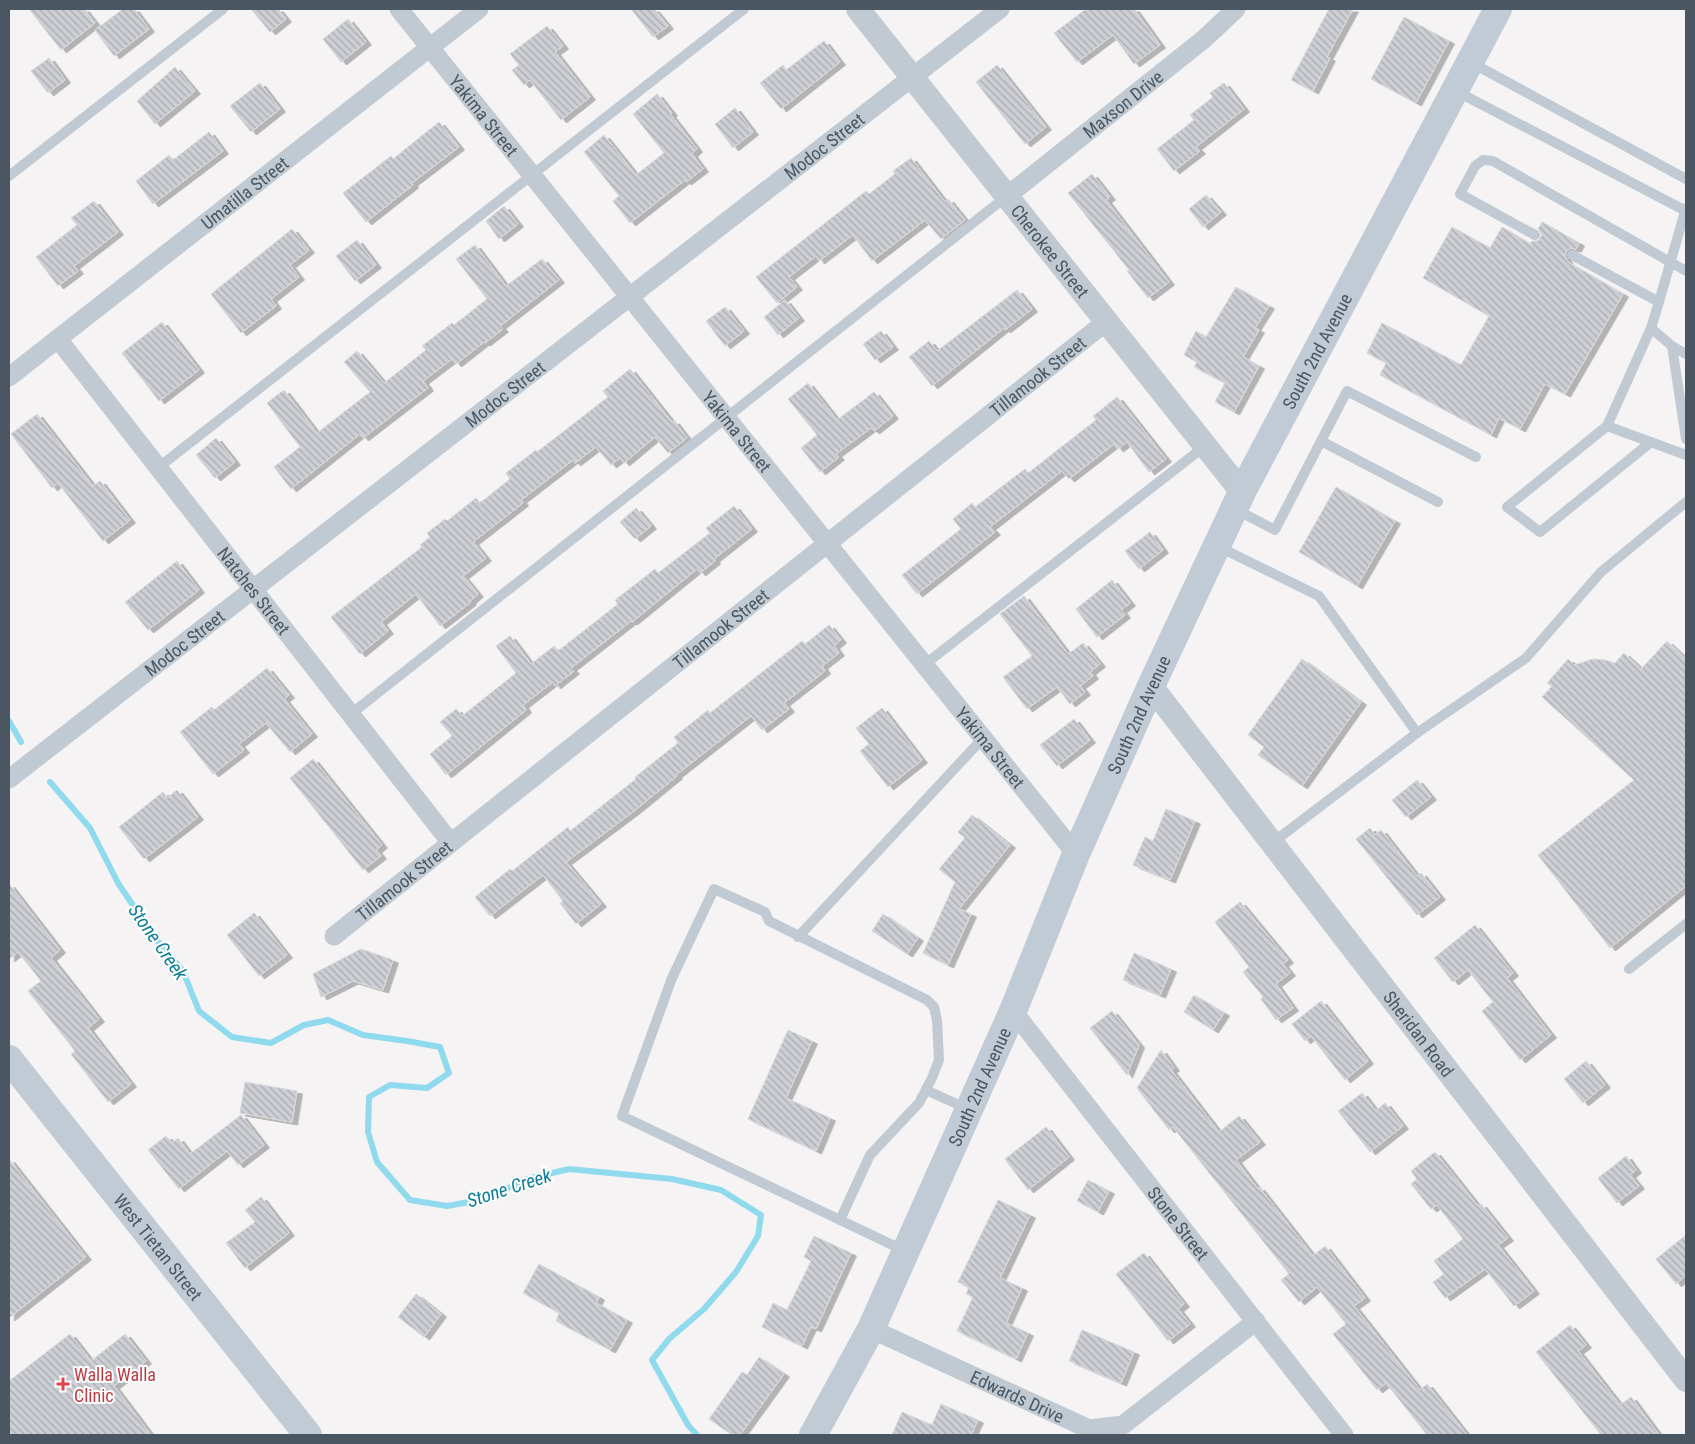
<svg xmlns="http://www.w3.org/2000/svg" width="1695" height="1444" viewBox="0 0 1695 1444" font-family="'Roboto Condensed',sans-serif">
<defs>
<pattern id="building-back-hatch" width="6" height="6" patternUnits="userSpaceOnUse" patternTransform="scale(1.25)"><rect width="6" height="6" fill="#cdcfd5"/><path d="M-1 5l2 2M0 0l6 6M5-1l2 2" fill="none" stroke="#a8abb0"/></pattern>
<filter id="shadow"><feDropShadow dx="5.5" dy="3" stdDeviation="0" flood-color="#0004"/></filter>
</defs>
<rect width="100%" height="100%" fill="#f5f3f3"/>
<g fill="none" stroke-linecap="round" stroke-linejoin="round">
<g stroke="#90daee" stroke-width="6">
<polyline points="9,721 21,742"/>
<polyline points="50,782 90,828 118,883 155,938 183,971 199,1011 232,1037 271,1043 304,1025 328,1020 363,1035 407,1041 440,1047 449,1073 427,1088 390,1085 369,1097 368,1132 377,1162 410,1200 447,1206 486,1199 527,1179 569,1169 672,1179 721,1190 761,1215 758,1236 736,1272 704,1309 669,1339 652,1360 688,1425 697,1435"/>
</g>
</g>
<g fill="url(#building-back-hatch)" stroke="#d7d9de" filter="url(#shadow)">
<polygon points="29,9 84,9 95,23 61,50"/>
<polygon points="123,9 134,9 149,29 114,56 95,30"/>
<polygon points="251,9 278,9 286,19 270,32"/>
<polygon points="631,9 654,9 668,26 653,37"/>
<polygon points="1086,9 1134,9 1160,45 1134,64 1113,35 1077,62 1054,33"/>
<polygon points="1329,9 1353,9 1327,57 1330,58 1313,91 1291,80"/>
<polygon points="1404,17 1449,41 1416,103 1371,79"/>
<polygon points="348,19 366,42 341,62 323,39"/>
<polygon points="547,26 563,46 555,52 590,97 561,120 530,80 524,85 512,70 519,65 510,54"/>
<polygon points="824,41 840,62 781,109 760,83 783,65 786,70"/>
<polygon points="49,58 65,80 48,93 31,71"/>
<polygon points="997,65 1046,127 1025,144 976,82"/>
<polygon points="175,67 195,91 155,124 137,101"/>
<polygon points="260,83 280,109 251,132 230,106"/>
<polygon points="1224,83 1244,109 1196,147 1200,151 1174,171 1157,149 1194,120 1190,115 1213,97 1210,93"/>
<polygon points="657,94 672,113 670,114 697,149 692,154 703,169 686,182 685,180 630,223 613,201 619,196 584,152 604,135 636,175 664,153 633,114"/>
<polygon points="735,108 753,132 733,148 715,124"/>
<polygon points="439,122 459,147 412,183 413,185 366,222 343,193 391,156 393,159"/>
<polygon points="209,132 223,151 153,204 136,181 169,155 173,160"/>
<polygon points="911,158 945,202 948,199 965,220 941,239 925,220 872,261 853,235 819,261 816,256 789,277 797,287 777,303 756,277 866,191 869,194 895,174 893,171"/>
<polygon points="1092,174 1110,197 1106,200 1169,282 1148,298 1127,271 1129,270 1068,193"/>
<polygon points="1206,195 1221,212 1203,227 1189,209"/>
<polygon points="94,201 118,232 74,266 78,271 58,286 36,257 77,225 71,218"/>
<polygon points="504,206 518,224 499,239 486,221"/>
<polygon points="1542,222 1579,243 1576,249 1571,248 1566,251 1565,256 1568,262 1623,294 1565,394 1545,384 1520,429 1499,418 1491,435 1380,375 1386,363 1367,353 1382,323 1461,365 1489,316 1423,278 1452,227 1490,248 1502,227 1530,244 1532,241 1538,241 1542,235 1538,229"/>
<polygon points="292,229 309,250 290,265 299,277 271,299 276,306 241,333 211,294"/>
<polygon points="357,240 376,265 355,281 336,256"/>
<polygon points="475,245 506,286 542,259 559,280 500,326 503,329 485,343 484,342 456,364 452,359 423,381 428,388 398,411 363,438 360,434 291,489 274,467 300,447 267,403 284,390 317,433 370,392 344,362 357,351 384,383 426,350 422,346 452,323 454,325 487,299 456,259"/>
<polygon points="1236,287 1269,306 1255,328 1259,330 1243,357 1259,366 1234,412 1215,402 1225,383 1194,367 1197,362 1184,355 1196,331 1206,337"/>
<polygon points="1017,290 1032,309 1005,330 1004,328 932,386 909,357 929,341 937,351"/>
<polygon points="785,300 799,318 778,335 764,317"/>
<polygon points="725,307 744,331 725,346 706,321"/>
<polygon points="162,322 199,370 159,401 122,353"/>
<polygon points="881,331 893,347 875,360 863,344"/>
<polygon points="630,369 672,422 674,421 687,438 668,453 655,437 624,463 620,458 611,465 596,447 575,463 573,460 521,500 523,503 473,542 486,558 463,576 478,594 470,601 471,602 440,626 416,594 381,622 388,631 360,654 331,617 422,547 420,545 430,537 427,533 445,519 447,521 476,498 480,503 510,479 506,473 536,450 537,452 608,397 603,391"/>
<polygon points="808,383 837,420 874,392 893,416 874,431 871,428 836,454 839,457 820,472 801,448 817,435 788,399"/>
<polygon points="1117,397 1166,459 1149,472 1127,442 1118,449 1114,444 1069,479 1062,471 990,527 995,532 917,594 902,575 961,529 953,519 972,503 975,507 1025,469 1028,473 1096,420 1093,416"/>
<polygon points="37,414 93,486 100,481 130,520 103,541 58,483 52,488 11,434"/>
<polygon points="216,438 235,462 215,478 196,455"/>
<polygon points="1336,487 1395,521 1357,586 1299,552"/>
<polygon points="734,506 752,529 714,559 715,561 700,573 697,569 632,622 631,621 571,668 574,671 555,686 553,682 523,705 526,710 446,775 430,754 452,736 440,722 456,709 462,716 516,673 496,646 510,636 531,664 554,646 558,651 618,604 615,600 655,569 658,573 710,533 706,528"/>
<polygon points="636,508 651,526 635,539 620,522"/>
<polygon points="1150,532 1163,550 1139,569 1125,551"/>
<polygon points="177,561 199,590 148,630 125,602"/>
<polygon points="1112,580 1130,603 1121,610 1125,615 1097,637 1076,609"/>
<polygon points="1024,596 1068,654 1083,643 1100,664 1090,672 1093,676 1080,686 1085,692 1070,704 1057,687 1027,709 1003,677 1032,656 1000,614"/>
<polygon points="829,625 841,640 834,646 839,653 822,666 825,671 784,703 789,709 762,730 751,716 676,775 677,776 634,811 566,862 601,904 576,924 560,903 563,901 543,875 490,916 475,897 510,869 512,871 568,827 570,831 636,779 635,777 678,743 674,737 708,710 710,713 802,641 805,644"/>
<polygon points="1667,641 1686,659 1686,886 1610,948 1538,855 1634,780 1542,697 1552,686 1547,683 1568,659 1574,665 1593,659 1605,660 1615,663 1624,653 1641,669"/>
<polygon points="1302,659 1361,702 1302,786 1258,755 1264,747 1248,735"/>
<polygon points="267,668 289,695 284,699 312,734 290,752 266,723 239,744 244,750 213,774 180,732 212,707 214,710"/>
<polygon points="882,708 922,760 888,787 860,751 869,744 856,728"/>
<polygon points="1074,719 1090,740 1057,766 1040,745"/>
<polygon points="313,759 382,845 376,850 381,856 363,870 290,778"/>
<polygon points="1417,780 1431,797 1406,817 1392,800"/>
<polygon points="177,790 198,817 144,859 119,827 163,792 167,798"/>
<polygon points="1166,809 1195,821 1170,880 1133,865 1145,837 1153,841"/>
<polygon points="972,815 1010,845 959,909 971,914 948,965 923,953 955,882 939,869 965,838 958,832"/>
<polygon points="1370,828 1375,835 1381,830 1417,876 1421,873 1440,897 1417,915 1356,839"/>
<polygon points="9,884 60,950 51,958 99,1019 88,1028 131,1084 108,1102 71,1054 75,1051 28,991 41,981 18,952 9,959"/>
<polygon points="1240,902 1288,960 1283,964 1290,973 1276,984 1293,1008 1276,1020 1261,999 1263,997 1243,972 1249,967 1215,922"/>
<polygon points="254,913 287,955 259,976 227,935"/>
<polygon points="883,914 918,938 907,954 872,931"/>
<polygon points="1475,925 1513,973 1507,978 1551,1035 1520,1060 1482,1011 1493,1002 1468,970 1453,982 1434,958"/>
<polygon points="361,949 393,960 383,990 353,981 321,997 313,974"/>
<polygon points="1134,953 1171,969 1160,995 1123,980"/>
<polygon points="1194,995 1224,1013 1213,1030 1184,1012"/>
<polygon points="1321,1001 1368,1061 1345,1080 1311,1036 1305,1041 1292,1024"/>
<polygon points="1112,1011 1139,1045 1127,1075 1090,1028"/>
<polygon points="788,1030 812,1041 786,1098 830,1118 816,1151 748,1119"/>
<polygon points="1161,1050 1174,1068 1171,1070 1219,1132 1239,1116 1260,1142 1236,1160 1258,1189 1259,1187 1313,1256 1325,1246 1365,1298 1354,1306 1420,1390 1427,1384 1467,1435 1427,1435 1386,1383 1377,1390 1333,1334 1346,1324 1317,1287 1299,1302 1281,1280 1289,1274 1173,1127 1169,1130 1137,1088"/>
<polygon points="1586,1061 1605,1085 1583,1103 1564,1079"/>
<polygon points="245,1082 297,1091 292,1122 240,1113"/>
<polygon points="1362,1093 1376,1111 1385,1103 1403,1126 1370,1152 1338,1111"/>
<polygon points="241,1115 264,1145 238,1165 227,1151 179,1189 148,1150 166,1136 172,1143 178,1138 190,1154"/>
<polygon points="1046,1127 1069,1157 1028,1190 1005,1159"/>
<polygon points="1435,1152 1478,1206 1481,1204 1508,1238 1498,1245 1534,1291 1514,1306 1485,1269 1445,1298 1433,1282 1444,1274 1434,1261 1463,1239 1437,1205 1431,1209 1411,1184 1417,1179 1411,1171"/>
<polygon points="1626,1156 1636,1170 1630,1175 1639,1186 1617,1203 1598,1178"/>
<polygon points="9,1159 86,1257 9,1318"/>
<polygon points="1088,1180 1109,1191 1098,1212 1077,1201"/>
<polygon points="261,1197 289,1233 245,1268 226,1243 255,1222 245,1210"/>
<polygon points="998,1200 1030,1215 1000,1278 1022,1288 1006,1323 1028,1333 1016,1359 957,1331 973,1297 966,1294 969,1287 958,1282"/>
<polygon points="1686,1235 1686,1275 1676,1284 1656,1259"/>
<polygon points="814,1236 851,1253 816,1329 811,1327 802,1346 762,1327 773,1303 787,1310 811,1261 804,1257"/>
<polygon points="1144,1253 1184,1304 1178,1309 1190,1324 1168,1341 1116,1274"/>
<polygon points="539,1264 599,1297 596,1303 627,1320 610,1350 556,1321 559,1313 523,1293"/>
<polygon points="416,1294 441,1314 424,1337 398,1317"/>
<polygon points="1570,1325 1586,1345 1578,1351 1620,1405 1631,1397 1659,1435 1601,1435 1536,1352"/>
<polygon points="1082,1330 1134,1352 1121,1383 1069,1361"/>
<polygon points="70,1334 91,1361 125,1334 146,1361 114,1386 151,1435 9,1435 9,1381"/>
<polygon points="759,1357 784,1374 740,1435 732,1435 709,1419 742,1372 747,1375"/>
<polygon points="941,1404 978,1420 971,1435 892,1435 902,1412 932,1425"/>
</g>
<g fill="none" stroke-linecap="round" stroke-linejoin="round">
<g stroke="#c1cad2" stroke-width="10">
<polyline points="1472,63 1686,179"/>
<polyline points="1456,91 1686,211"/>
<polyline points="9,176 223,9"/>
<polyline points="1535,235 1460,194 1475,166 1483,160 1493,161 1686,271"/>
<polyline points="1572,255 1659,302"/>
<polyline points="1651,328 1659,302 1686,208"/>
<polyline points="1672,346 1686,354"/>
<polyline points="1607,426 1686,455"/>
<polyline points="1321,441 1347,391 1476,457"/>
<polyline points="1651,442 1540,532 1507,507 1607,426 1651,328 1672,346 1686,439"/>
<polyline points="159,467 744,9"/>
<polyline points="1235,509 1275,530 1321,441 1438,502"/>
<polyline points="1217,546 1319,596 1417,733 1272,843"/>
<polyline points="924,665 1205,446"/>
<polyline points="351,714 1007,196"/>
<polyline points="1417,733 1526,658 1601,572 1686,502"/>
<polyline points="798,937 983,738"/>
<polyline points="1629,969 1686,924"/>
<polyline points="926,1090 968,1109"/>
<polyline points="840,1220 870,1155 919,1103 932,1078 939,1060 937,1020 934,1007 927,1000 769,921 765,912 714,889 672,978 622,1116 905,1251"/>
</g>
<g stroke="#c1cad2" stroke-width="19">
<path id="s1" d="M399,9L1076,854"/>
<path id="s2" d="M1007,196L1204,39L1236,9"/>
<path id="s3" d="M58,339L451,843"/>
<path id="s4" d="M9,377L479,9"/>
<path id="s5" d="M9,779L1000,9"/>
<path id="s6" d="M334,936L1107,321"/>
<path id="s7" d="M1013,1011L1344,1435"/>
<path id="s8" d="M871,1329L1089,1429L1123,1425L1256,1321"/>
</g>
<g stroke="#c1cad2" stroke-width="24">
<path id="s9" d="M858,9L1242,492"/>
<path id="s10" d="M1151,686L1686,1380"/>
</g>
<g stroke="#c1cbd6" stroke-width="28">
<path id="s11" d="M9,1059L308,1435"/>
<path id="s12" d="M813,1435L871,1329L1013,1011L1076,854L1151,686L1242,492L1498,9"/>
</g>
</g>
<path fill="#e0444e" stroke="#fff" stroke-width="2" d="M60.5 1376.5h5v5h5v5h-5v5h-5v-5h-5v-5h5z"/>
<g text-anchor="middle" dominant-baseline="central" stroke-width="4" stroke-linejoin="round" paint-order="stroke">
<g font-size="18" fill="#4a5661" stroke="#fff">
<text stroke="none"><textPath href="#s2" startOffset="148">Maxson Drive</textPath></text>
<text stroke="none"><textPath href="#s1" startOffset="136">Yakima Street</textPath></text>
<text stroke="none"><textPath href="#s5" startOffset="1032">Modoc Street</textPath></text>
<text stroke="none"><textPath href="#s4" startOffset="299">Umatilla Street</textPath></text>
<text stroke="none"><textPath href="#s9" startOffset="309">Cherokee Street</textPath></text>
<text stroke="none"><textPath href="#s12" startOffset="1196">South 2nd Avenue</textPath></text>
<text stroke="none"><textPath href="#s6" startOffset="899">Tillamook Street</textPath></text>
<text stroke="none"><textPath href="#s5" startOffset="628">Modoc Street</textPath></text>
<text stroke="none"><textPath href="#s1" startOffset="541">Yakima Street</textPath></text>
<text stroke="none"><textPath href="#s3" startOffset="319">Natches Street</textPath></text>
<text stroke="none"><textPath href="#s6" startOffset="494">Tillamook Street</textPath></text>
<text stroke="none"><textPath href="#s5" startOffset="222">Modoc Street</textPath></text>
<text stroke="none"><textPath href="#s12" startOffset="791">South 2nd Avenue</textPath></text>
<text stroke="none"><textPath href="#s1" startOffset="946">Yakima Street</textPath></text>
<text stroke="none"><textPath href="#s6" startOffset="89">Tillamook Street</textPath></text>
<text stroke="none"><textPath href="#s10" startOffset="439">Sheridan Road</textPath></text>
<text stroke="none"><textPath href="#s12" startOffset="386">South 2nd Avenue</textPath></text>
<text stroke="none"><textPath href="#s7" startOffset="269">Stone Street</textPath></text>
<text stroke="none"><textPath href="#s11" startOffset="240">West Tietan Street</textPath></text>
<text stroke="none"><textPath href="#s8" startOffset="161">Edwards Drive</textPath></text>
</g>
<g font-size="18" fill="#be3a42" stroke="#fff" text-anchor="start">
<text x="74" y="1374">Walla Walla<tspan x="74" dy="21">Clinic</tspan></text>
</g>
<g font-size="19" font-style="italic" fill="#0c7c9b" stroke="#fff">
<text transform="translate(158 942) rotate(55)">Stone Creek</text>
<text transform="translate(509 1188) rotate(-18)">Stone Creek</text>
</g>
</g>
<rect width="1695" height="1444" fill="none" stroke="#4a5661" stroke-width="20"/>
</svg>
